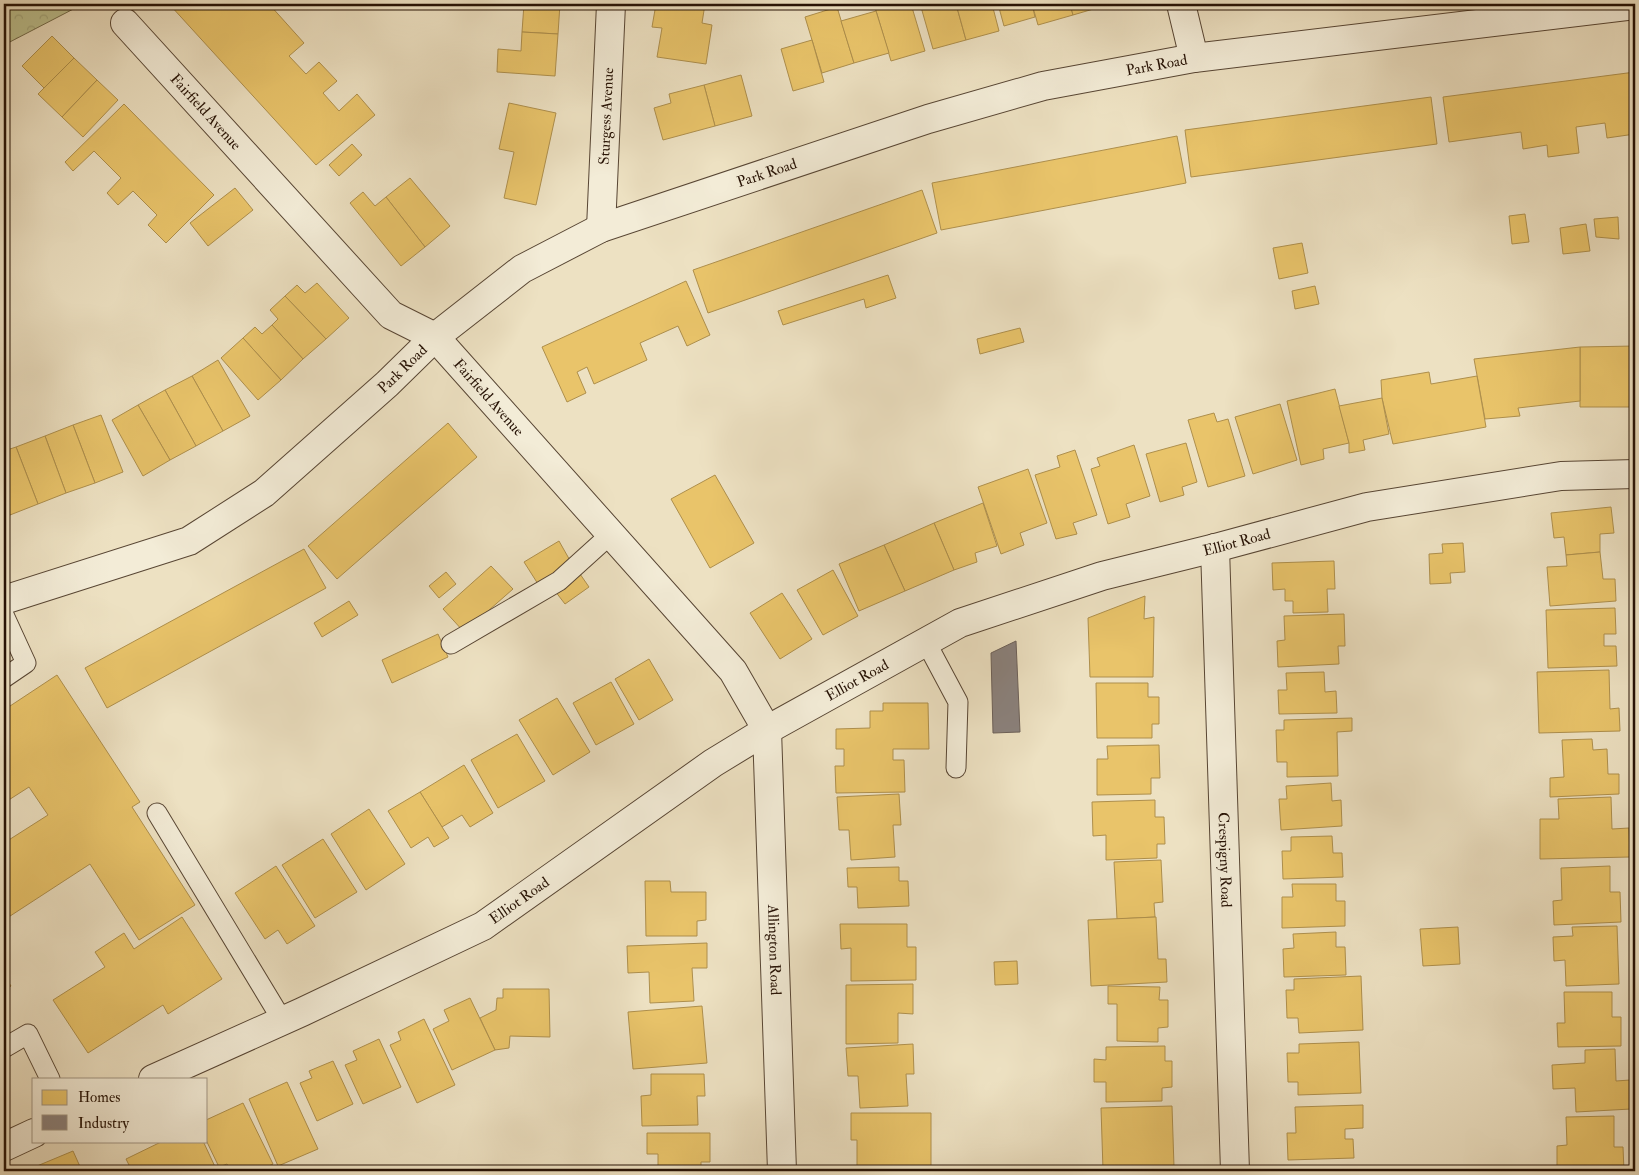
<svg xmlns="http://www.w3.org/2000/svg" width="1639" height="1175" viewBox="0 0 1639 1175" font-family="'IM FELL Double Pica',serif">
<defs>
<pattern id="forest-crowns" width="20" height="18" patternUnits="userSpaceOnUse" patternTransform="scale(1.25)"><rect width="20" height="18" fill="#bdc18f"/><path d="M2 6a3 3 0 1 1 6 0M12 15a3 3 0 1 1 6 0" fill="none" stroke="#a2a57a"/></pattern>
</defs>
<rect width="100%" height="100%" fill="#ede1c2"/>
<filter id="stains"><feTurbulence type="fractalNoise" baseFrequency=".004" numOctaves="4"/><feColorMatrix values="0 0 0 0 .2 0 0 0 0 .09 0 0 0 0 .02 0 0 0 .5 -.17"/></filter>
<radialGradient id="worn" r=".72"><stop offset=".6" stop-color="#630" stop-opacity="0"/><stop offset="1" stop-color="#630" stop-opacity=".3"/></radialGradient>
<polygon fill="url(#forest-crowns)" stroke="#726a4a" points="4,4 83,4 4,45"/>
<g fill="#e9c46a" stroke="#ae8f4c">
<polygon points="172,4 269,4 304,43 289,56 306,74 319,62 337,81 323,93 339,111 357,94 375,115 316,165 170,5"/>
<polygon points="524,4 560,4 558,34 522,32"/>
<polygon points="656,4 705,4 702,23 712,25 706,64 657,57 662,28 652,27"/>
<polygon points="874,4 911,4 925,51 891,61"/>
<polygon points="933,4 956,4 966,40 933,49 921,7"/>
<polygon points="956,4 992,4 999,31 966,40"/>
<polygon points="998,4 1032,4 1035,17 1004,26"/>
<polygon points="1032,4 1070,4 1073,15 1038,25"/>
<polygon points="1070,4 1107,4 1107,5 1073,15"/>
<polygon points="837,7 854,63 822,73 805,17"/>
<polygon points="876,11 889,53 854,63 841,21"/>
<polygon points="522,32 558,34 555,76 497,72 498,49 521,51"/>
<polygon points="52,36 74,58 44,88 22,66"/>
<polygon points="812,40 824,82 793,91 781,49"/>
<polygon points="74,58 97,80 62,117 38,94"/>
<polygon points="1635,72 1635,134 1607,138 1605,123 1576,127 1579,153 1548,157 1547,145 1523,149 1521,132 1449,142 1443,97"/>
<polygon points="741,75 752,116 715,126 704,85"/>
<polygon points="97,80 118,100 83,137 62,117"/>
<polygon points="704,85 715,126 663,140 654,108 671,103 669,94"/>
<polygon points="1431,97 1437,144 1191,177 1185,130"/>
<polygon points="509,103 556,113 536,205 504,198 514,152 499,149"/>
<polygon points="124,104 214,195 166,243 148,225 157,215 133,191 118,205 107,193 121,178 94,151 73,171 65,162"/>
<polygon points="1177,136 1186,183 941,230 932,183"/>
<polygon points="352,144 362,155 339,176 329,165"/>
<polygon points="410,178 450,226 425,247 386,197"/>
<polygon points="235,188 253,210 208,246 190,223"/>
<polygon points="922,190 937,233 708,313 693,270"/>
<polygon points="363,192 375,206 386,197 425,247 401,266 350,203"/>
<polygon points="1525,214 1529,242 1512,244 1509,216"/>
<polygon points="1618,217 1619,239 1596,237 1594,219"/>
<polygon points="1586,224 1590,251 1563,254 1560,228"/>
<polygon points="1302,243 1308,273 1279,279 1273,248"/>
<polygon points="888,275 896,298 866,308 864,299 783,325 778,311"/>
<polygon points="686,281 710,335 687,346 678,326 640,343 647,360 594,384 587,367 577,372 586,393 567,402 542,347"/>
<polygon points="317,283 349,318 326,339 285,296 297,285 305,293"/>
<polygon points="1315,286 1319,304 1295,309 1292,291"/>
<polygon points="285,296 326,339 303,359 272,325 278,319 270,310"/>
<polygon points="272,325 303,359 281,380 243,338 255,327 262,334"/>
<polygon points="1020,328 1024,342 980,354 977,339"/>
<polygon points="243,338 281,380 258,400 221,358"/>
<polygon points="1635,346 1635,391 1632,391 1632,407 1580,407 1580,347"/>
<polygon points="1580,347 1580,401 1518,408 1520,416 1485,419 1474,359"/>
<polygon points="218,360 250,416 223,431 192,376"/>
<polygon points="1429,372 1431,384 1477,376 1486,427 1393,444 1382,398 1381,380"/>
<polygon points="192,376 223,431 196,446 165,390"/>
<polygon points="1335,389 1349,443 1323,449 1324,459 1301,465 1287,401"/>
<polygon points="165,390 196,446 170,460 138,405"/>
<polygon points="1382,398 1389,434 1363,440 1365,450 1349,453 1349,443 1339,406"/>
<polygon points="1280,404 1297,460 1253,474 1235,417"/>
<polygon points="138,405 170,460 143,476 112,420"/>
<polygon points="1214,413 1217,422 1228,419 1245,476 1208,487 1188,420"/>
<polygon points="101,415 123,472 95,483 73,425"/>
<polygon points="448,423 477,457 337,579 308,546"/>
<polygon points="73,425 95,483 66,493 45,436"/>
<polygon points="45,436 66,493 38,504 16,447"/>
<polygon points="1186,443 1197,482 1182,487 1184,495 1160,502 1146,454"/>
<polygon points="1134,445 1150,496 1126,504 1130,517 1108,524 1091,469 1100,466 1097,458"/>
<polygon points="16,447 38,504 10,515 4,499 4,451"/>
<polygon points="1075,450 1097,515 1073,523 1077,534 1056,539 1035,475 1060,467 1057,456"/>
<polygon points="1028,469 1047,523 1020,533 1024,545 1001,554 978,487"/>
<polygon points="715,475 754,543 710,568 671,499"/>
<polygon points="983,503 997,546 975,553 977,562 954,570 934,523"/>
<polygon points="1611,507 1614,533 1600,534 1600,552 1566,555 1564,537 1554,538 1551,513"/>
<polygon points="934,523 954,570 905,591 884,545"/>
<polygon points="559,541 572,564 538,584 524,562"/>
<polygon points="1463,543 1465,572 1450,573 1451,583 1430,584 1429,554 1443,553 1442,544"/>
<polygon points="884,545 905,591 859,611 839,564"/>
<polygon points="304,549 326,588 107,708 85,668"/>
<polygon points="1600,552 1603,579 1615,579 1616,601 1550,606 1547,567 1567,566 1566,555"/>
<polygon points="1334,561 1335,589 1327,589 1328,612 1293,613 1293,601 1285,601 1285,589 1273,590 1272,563"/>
<polygon points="491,566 513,589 464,632 443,609"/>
<polygon points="833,570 858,616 823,635 797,590"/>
<polygon points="446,572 456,584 439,598 429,586"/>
<polygon points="580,574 589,587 565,604 555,591"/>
<polygon points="782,593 812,639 780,659 750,613"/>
<polygon points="1145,596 1144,619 1154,617 1153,677 1090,677 1088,618"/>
<polygon points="349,601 358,615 322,637 314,623"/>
<polygon points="1615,608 1616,634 1604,634 1604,646 1616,646 1617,666 1548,668 1546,610"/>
<polygon points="1344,614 1345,646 1338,646 1339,664 1278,667 1277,641 1285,640 1284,616"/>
<polygon points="438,634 448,657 392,683 382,660"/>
<polygon points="649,659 673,700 639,720 615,679"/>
<polygon points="1609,670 1610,709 1619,708 1620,731 1539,733 1537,672"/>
<polygon points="1324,672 1325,692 1336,691 1337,713 1279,714 1278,690 1287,690 1286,673"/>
<polygon points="57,675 140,802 132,807 195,905 139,940 90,864 4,920 4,843 48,815 29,787 4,803 4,710"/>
<polygon points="611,682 634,724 596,745 573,703"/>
<polygon points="1096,683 1148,683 1148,697 1159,697 1159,724 1152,724 1152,738 1097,738"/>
<polygon points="557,698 590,752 553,775 519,720"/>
<polygon points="883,703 928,703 929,749 893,749 893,760 904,760 905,792 836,793 835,766 844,766 844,749 836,749 836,729 870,728 870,711 883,711"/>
<polygon points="1352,718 1352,731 1337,732 1338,776 1287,777 1287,762 1277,762 1276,730 1284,730 1284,720"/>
<polygon points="517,734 545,781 498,808 471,760"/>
<polygon points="1592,739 1593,750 1607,749 1608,774 1619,774 1619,794 1550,797 1550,778 1564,777 1562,740"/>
<polygon points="1159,745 1160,778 1151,778 1151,794 1097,795 1097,759 1108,759 1107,746"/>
<polygon points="464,765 493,813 470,827 462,815 442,827 420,792"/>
<polygon points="1331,783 1332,801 1341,800 1342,826 1281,830 1279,799 1287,799 1286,786"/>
<polygon points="420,792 449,838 434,847 428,837 411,848 388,811"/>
<polygon points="899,794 901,825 893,825 895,857 851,860 849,830 839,830 837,797"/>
<polygon points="1611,797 1612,829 1629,828 1630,857 1540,859 1540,819 1559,819 1558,799"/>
<polygon points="1155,800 1155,817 1164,817 1165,844 1157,844 1157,858 1106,860 1106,835 1093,836 1092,802"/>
<polygon points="369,809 405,864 366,890 331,834"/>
<polygon points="1332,836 1333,853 1342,853 1343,877 1283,879 1282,851 1291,851 1291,837"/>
<polygon points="323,839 357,892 315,918 282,865"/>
<polygon points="1161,860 1163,902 1154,903 1155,917 1117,919 1114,862"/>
<polygon points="276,866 315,926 287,944 278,930 265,939 235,893"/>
<polygon points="1610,866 1610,892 1620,892 1621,922 1554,925 1553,901 1562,900 1561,868"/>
<polygon points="899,867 899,881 908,881 909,906 858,908 857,887 848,887 847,868"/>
<polygon points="645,881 670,881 671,892 706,892 706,920 697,921 697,936 646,936"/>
<polygon points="1292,884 1336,884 1336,901 1345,901 1345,926 1282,928 1282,897 1293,897"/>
<polygon points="182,917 222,979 168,1014 163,1005 88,1053 53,1000 105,967 95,952 124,933 134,949"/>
<polygon points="1156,917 1158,959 1166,959 1167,982 1091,986 1088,920"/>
<polygon points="840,924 907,924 907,947 916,947 916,980 851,981 851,948 841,949"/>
<polygon points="1617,926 1619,984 1566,986 1565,960 1554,961 1553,937 1573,936 1572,927"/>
<polygon points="1458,927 1460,964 1423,966 1420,929"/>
<polygon points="1336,932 1336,947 1345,947 1346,975 1284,977 1283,949 1294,948 1293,934"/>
<polygon points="707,943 707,968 692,968 694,1001 650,1003 649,972 628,973 627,946"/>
<polygon points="1017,961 1018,984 995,985 994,962"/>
<polygon points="4,976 11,986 4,991"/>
<polygon points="1361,976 1363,1030 1299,1033 1298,1018 1287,1018 1286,990 1294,990 1294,979"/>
<polygon points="913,984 913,1014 898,1013 898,1043 846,1044 846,985"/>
<polygon points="1108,986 1160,987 1159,1000 1168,1000 1168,1027 1158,1028 1158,1042 1117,1041 1117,1004 1108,1004"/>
<polygon points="503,989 549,989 550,1037 510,1036 509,1048 495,1050 480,1018 496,1010 497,998 503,998"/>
<polygon points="1564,992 1612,992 1612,1017 1621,1017 1621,1046 1558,1047 1557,1023 1565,1023"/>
<polygon points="470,998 495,1050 452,1070 433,1029 449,1021 444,1010"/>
<polygon points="702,1006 707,1063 633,1069 628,1012"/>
<polygon points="424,1019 455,1085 417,1103 390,1045 401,1040 398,1032"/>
<polygon points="379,1039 401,1087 363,1104 345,1065 357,1060 353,1051"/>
<polygon points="1359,1042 1361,1093 1298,1095 1298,1082 1288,1082 1287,1053 1299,1053 1299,1044"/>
<polygon points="913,1044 914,1074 906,1074 908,1106 860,1108 858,1076 848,1076 846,1048"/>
<polygon points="1165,1046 1165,1061 1172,1061 1172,1087 1162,1088 1162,1101 1106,1102 1106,1082 1094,1082 1094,1059 1106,1060 1106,1047"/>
<polygon points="1615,1049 1616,1081 1630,1080 1631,1109 1576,1112 1575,1088 1553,1089 1552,1065 1585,1063 1585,1050"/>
<polygon points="333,1061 353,1104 317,1121 300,1083 312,1078 309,1071"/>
<polygon points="651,1074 704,1074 705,1096 697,1096 698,1125 642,1126 641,1096 651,1095"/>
<polygon points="287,1082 318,1149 278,1166 249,1099"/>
<polygon points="243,1103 273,1164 258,1171 231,1171 227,1164 219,1167 206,1140 206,1120"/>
<polygon points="1363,1105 1363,1128 1345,1129 1345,1139 1353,1139 1354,1158 1288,1160 1287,1133 1296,1133 1295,1107"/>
<polygon points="1172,1106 1174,1167 1103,1170 1101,1108"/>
<polygon points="851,1113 931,1113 931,1171 857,1171 857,1140 851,1140"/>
<polygon points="1614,1116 1614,1147 1623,1147 1624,1171 1557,1171 1557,1146 1567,1145 1566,1117"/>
<polygon points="647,1133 710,1133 710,1162 701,1162 701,1171 658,1171 658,1154 647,1154"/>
<polygon points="163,1141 203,1141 217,1171 165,1171 164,1168 158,1171 132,1171 126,1159"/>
<polygon points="73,1151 82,1171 25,1171"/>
<polygon points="1165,1169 1165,1171 1103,1171 1103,1170"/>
</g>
<polygon fill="#8a817c" stroke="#6c6058" points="1016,641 1020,732 993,733 991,653"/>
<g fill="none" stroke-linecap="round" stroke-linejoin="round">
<g stroke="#584634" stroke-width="21">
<g id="service">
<polyline points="4,615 26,663 4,678"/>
<polyline points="926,642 958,702 956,768"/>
<polyline points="451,644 559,581 611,534"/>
<polyline points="157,813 282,1020"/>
<polyline points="4,1048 28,1034 50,1079"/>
</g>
</g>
<g stroke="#584634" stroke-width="30">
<g id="minor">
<polyline points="1181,4 1194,58"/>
<path id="s1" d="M125,23L391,315L435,337L733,671L767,730L782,1171"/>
<path id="s2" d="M601,228L611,4"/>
<path id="s3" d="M1215,548L1235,1171"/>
<path id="s4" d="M153,1079L302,1012L483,926L713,763L767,730L960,623L1102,576L1215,548L1367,507L1561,476L1635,474"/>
<polyline points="4,1147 34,1133"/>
</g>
</g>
<g stroke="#584634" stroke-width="30">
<g id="tertiary">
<path id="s5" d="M4,600L189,541L264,493L387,384L435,337L522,269L601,228L928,119L1043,86L1194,58L1635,5"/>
</g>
</g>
<use href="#service" stroke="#f3ecd7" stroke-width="19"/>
<use href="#minor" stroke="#f3ecd7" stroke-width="28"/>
<use href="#tertiary" stroke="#f3ecd7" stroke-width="28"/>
</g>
<g text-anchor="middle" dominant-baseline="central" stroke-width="5" stroke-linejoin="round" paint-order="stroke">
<g font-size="15" fill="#261205" stroke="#f3ecd7">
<text stroke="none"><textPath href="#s5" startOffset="1294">Park Road</textPath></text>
<text stroke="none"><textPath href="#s1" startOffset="120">Fairfield Avenue</textPath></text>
<text stroke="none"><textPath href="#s2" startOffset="112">Sturgess Avenue</textPath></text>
<text stroke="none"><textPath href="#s5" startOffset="889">Park Road</textPath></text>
<text stroke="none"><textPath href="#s5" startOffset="469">Park Road</textPath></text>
<text stroke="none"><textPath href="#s1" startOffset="525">Fairfield Avenue</textPath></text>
<text stroke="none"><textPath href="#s4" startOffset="1218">Elliot Road</textPath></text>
<text stroke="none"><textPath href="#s4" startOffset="812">Elliot Road</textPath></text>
<text stroke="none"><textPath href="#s3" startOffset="312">Crespigny Road</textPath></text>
<text stroke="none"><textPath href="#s4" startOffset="408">Elliot Road</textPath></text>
<text stroke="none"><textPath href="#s1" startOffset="1180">Allington Road</textPath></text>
</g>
</g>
<rect width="1639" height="1175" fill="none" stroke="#ede1c2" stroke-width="20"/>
<rect x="5" y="5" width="1629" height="1165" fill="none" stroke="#261205" stroke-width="2.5"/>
<rect x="10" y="10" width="1619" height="1155" fill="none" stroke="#261205"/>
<rect x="32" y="1078" width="175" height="65" fill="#f3ecd7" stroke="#a19583"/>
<rect x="42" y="1090" width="25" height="15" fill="#e9c46a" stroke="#a19583"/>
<text x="78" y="1102" font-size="15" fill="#261205">Homes</text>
<rect x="42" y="1115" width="25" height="15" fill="#8a817c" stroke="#a19583"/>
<text x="78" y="1128" font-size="15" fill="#261205">Industry</text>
<rect width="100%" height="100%" filter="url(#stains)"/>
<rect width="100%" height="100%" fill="url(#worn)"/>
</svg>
